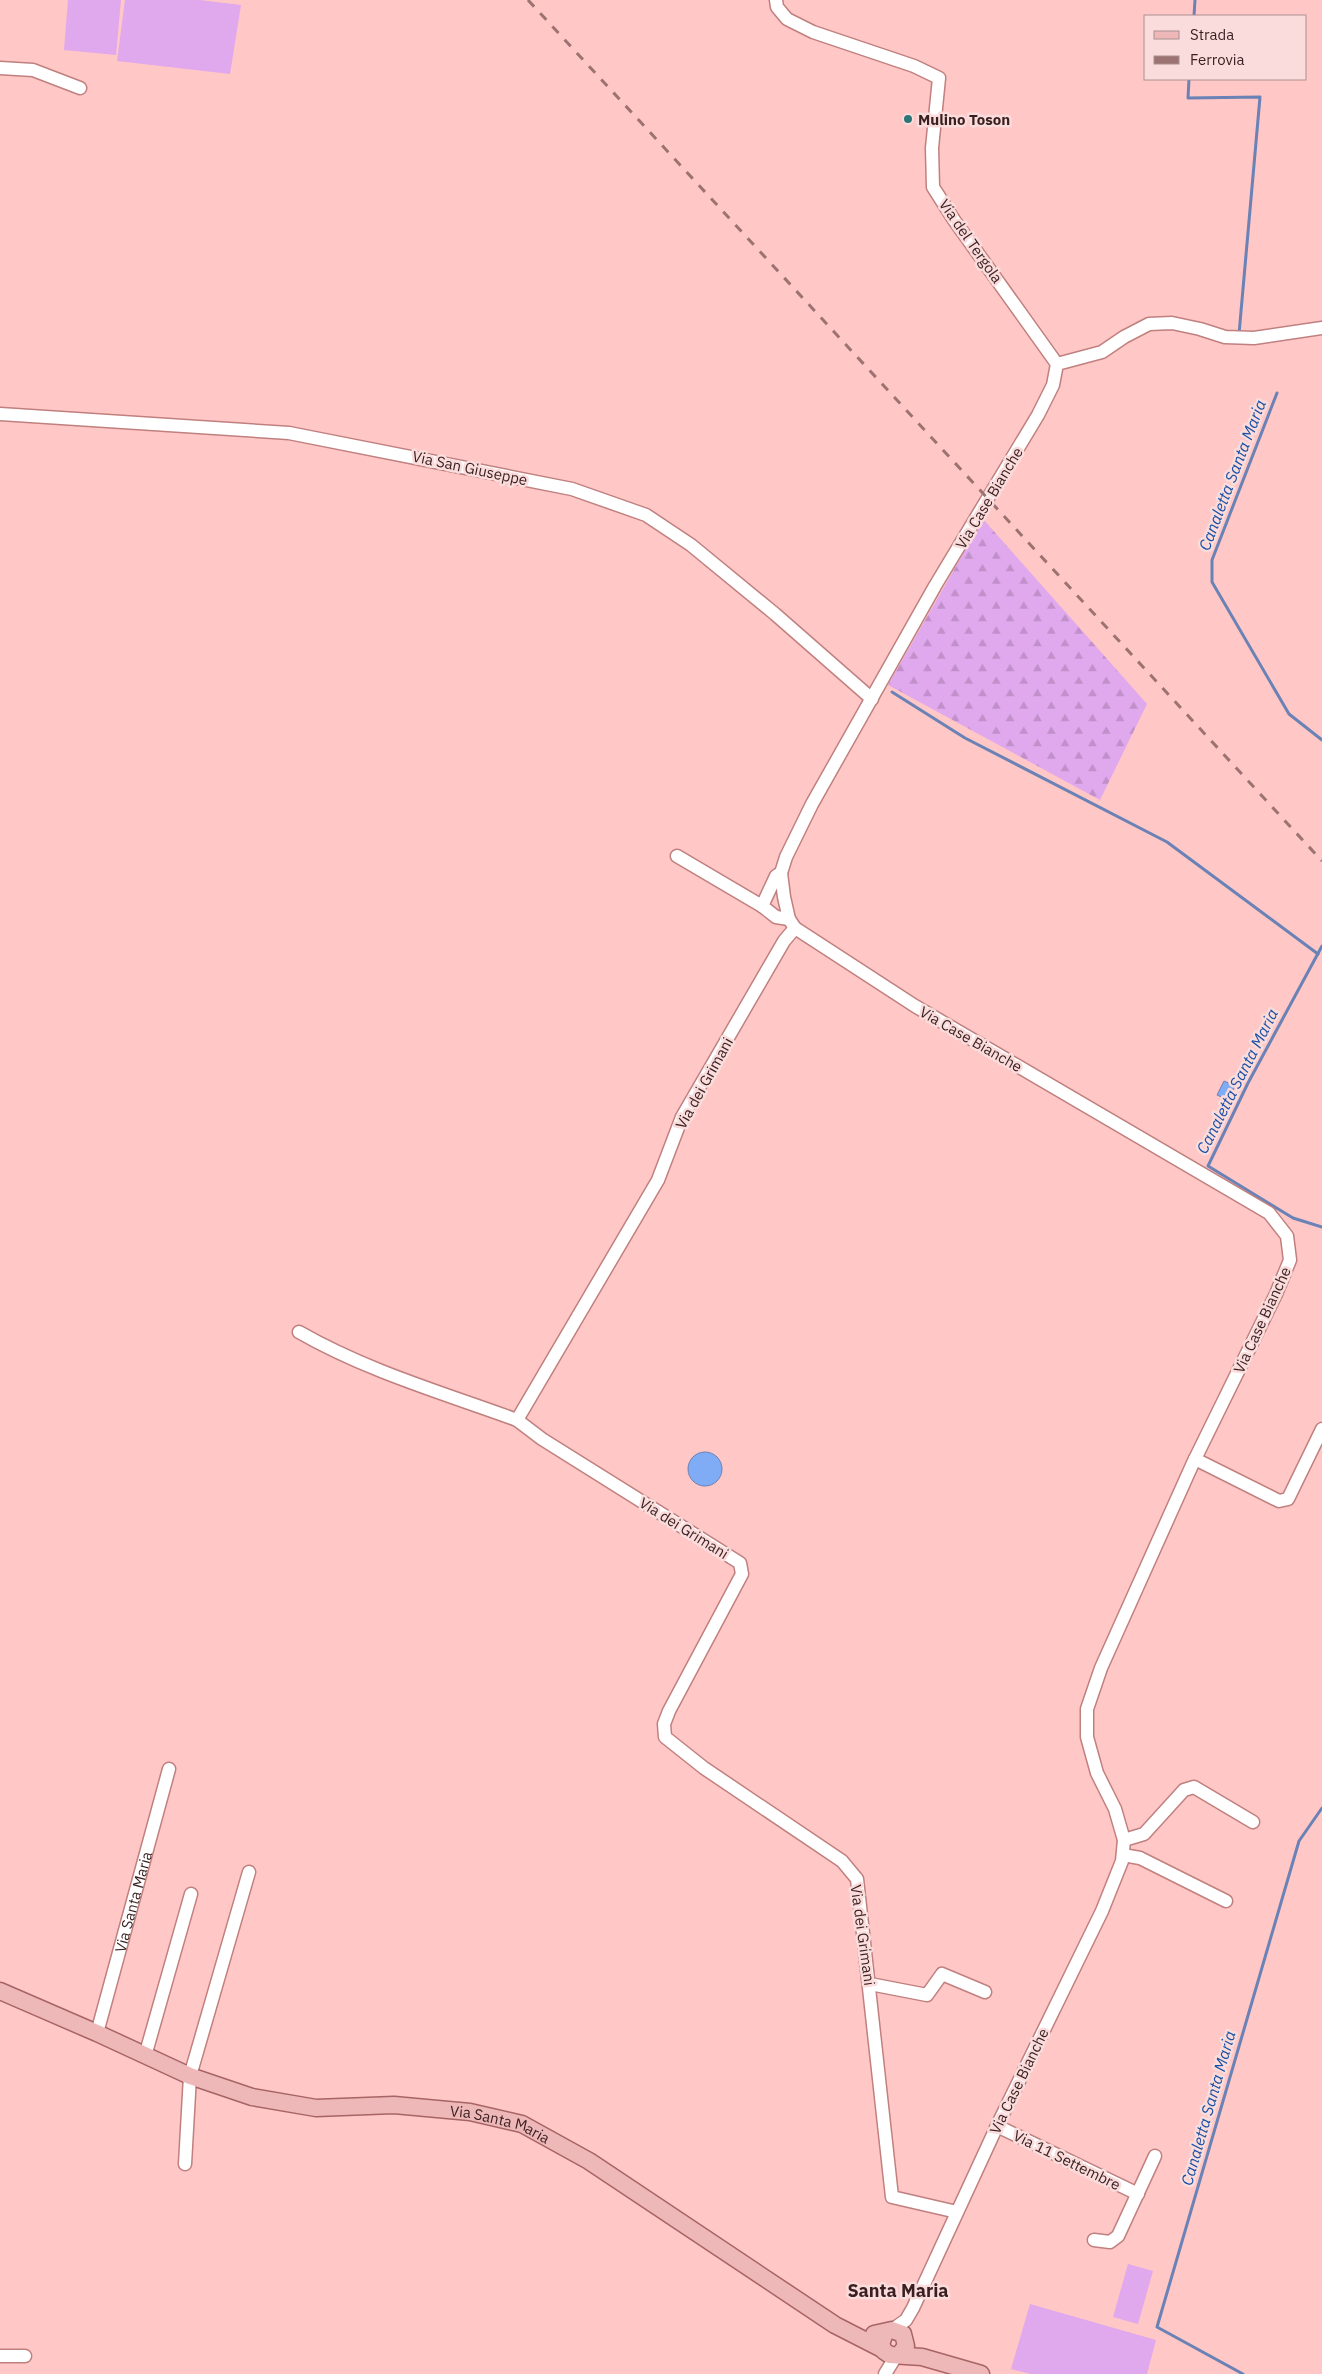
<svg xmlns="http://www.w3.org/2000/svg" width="1322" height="2374" viewBox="0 0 1322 2374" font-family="'IBM Plex Sans',sans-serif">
<defs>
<pattern id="forest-firs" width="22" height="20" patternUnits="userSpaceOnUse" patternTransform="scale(1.25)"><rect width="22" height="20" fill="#e0a8ed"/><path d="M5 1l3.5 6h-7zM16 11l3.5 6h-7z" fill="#c190cb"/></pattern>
</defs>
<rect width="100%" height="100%" fill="#ffc7c6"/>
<polygon fill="url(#forest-firs)" points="983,519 1147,704 1100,800 888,685"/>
<g fill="#e0a8ed">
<polygon points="68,0 121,0 116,55 64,50"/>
<polygon points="125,0 200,0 241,5 230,74 117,61"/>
<polygon points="1128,2264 1153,2271 1138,2324 1113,2317"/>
<polygon points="1030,2304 1156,2340 1147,2374 1031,2374 1011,2369"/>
</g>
<g fill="#7facf5" stroke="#6a82b5">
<polygon points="1224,1081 1235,1086 1228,1100 1217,1095"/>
<circle cx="705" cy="1469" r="17"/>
</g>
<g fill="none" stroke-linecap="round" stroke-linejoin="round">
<g stroke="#6a82b5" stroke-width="3">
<polyline points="1194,16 1195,0"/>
<polyline points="1189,79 1188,98 1260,97 1239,334"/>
<polyline points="1277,393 1212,560 1212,582 1289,714 1322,740"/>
<polyline points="892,692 965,738 1167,842 1318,954"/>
<polyline points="1322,946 1248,1083 1208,1166 1293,1218 1322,1227"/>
<polyline points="1243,2374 1157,2327 1299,1841 1322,1808"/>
</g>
<g stroke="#c0807f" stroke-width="15">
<g id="minor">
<polyline points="776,0 777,7 787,19 813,32 914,66 939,78 932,148 933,187 954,220 1057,364"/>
<polyline points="0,68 33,70 80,88"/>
<polyline points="0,414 289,433 572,489 646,515 691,545 775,614 872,699"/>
<polyline points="677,856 762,906"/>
<polyline points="781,873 776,876 762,906 776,917 789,919"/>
<polyline points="795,928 784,941 682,1117 658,1180 517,1420 542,1439 740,1563 742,1574 669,1711 664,1724 665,1737 704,1768 842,1861 857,1879 892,2197 957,2212"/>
<path d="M299,1332C367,1371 443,1393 517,1420"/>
<polyline points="1195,1459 1279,1501 1288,1499 1322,1429"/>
<polyline points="1124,1840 1144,1834 1184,1790 1194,1787 1253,1822"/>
<polyline points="1123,1855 1140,1858 1226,1901"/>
<polyline points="870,1984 927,1995 942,1974 985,1992"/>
<path id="s1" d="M97,2033L169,1769"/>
<polyline points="145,2056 191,1894"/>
<polyline points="997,2126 1138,2194"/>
<polyline points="185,2164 190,2076 249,1872"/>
<polyline points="1094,2240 1110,2242 1118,2236 1155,2156"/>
<polyline points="892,2330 906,2320 913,2308 997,2126 1102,1911 1122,1861 1124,1840 1115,1809 1097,1773 1087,1737 1087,1709 1101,1668 1193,1463 1276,1294 1290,1260 1287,1236 1269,1213 915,1006 795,928 789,919 784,897 781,873 786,857 812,804 935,586 1038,415 1053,385 1057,364 1102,352 1124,337 1149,324 1172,323 1200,329 1225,337 1254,338 1322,328"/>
<polyline points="0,2356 25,2356"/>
<polyline points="885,2374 896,2356"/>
</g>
</g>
<g stroke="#a76465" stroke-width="19">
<g id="major">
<path id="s2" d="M0,1991L97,2033L190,2076L252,2097L316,2108L394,2105L470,2112L522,2124L589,2161L835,2325L882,2349"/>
<polyline points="885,2333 881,2344 884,2351 890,2355 922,2357 981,2374"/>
<polyline points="874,2334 892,2330 903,2334 906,2346 899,2355"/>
</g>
</g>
<use href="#minor" stroke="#fff" stroke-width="12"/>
<use href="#major" stroke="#eeb8b9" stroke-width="16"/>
<polyline stroke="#9c7372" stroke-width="3" stroke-dasharray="9 9" stroke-linecap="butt" points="528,0 1322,861"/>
</g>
<circle fill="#2c767a" stroke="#f9dcdb" stroke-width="2" cx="908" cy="119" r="5"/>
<g text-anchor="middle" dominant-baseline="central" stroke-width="5" stroke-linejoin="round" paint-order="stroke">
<g font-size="15" font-weight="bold" fill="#391f1f" stroke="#f9dcdb" text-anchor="start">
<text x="918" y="119">Mulino Toson</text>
</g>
<g font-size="15" fill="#391f1f" stroke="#f9dcdb">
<text transform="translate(971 241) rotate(55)">Via del Tergola</text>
<text transform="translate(470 468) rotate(12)">Via San Giuseppe</text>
<text transform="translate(989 498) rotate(-59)">Via Case Bianche</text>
<text transform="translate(971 1039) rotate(30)">Via Case Bianche</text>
<text transform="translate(704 1083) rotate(-61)">Via dei Grimani</text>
<text transform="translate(1262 1320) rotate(-65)">Via Case Bianche</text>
<text transform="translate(684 1528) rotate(32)">Via dei Grimani</text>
<text stroke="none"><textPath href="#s1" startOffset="136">Via Santa Maria</textPath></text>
<text transform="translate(863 1935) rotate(82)">Via dei Grimani</text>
<text transform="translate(1019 2081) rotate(-64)">Via Case Bianche</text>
<text stroke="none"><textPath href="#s2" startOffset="525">Via Santa Maria</textPath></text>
<text transform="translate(1067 2160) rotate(26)">Via 11 Settembre</text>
</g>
<g font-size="16" font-style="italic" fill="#1c50a5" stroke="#f9dcdb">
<text transform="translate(1232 475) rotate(-69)">Canaletta Santa Maria</text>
<text transform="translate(1237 1081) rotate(-63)">Canaletta Santa Maria</text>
<text transform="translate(1208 2108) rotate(-74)">Canaletta Santa Maria</text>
</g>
<g font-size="18" font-weight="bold" fill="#391f1f" stroke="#f9dcdb">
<text x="898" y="2290">Santa Maria</text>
</g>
</g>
<rect x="1144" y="15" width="162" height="65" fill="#f9dcdb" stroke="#ac9090"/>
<rect x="1154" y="31" width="25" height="8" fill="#eeb8b9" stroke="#ac9090"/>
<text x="1190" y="40" font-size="15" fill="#391f1f">Strada</text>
<rect x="1154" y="56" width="25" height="8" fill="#9c7372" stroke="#ac9090"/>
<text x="1190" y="65" font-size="15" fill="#391f1f">Ferrovia</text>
</svg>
